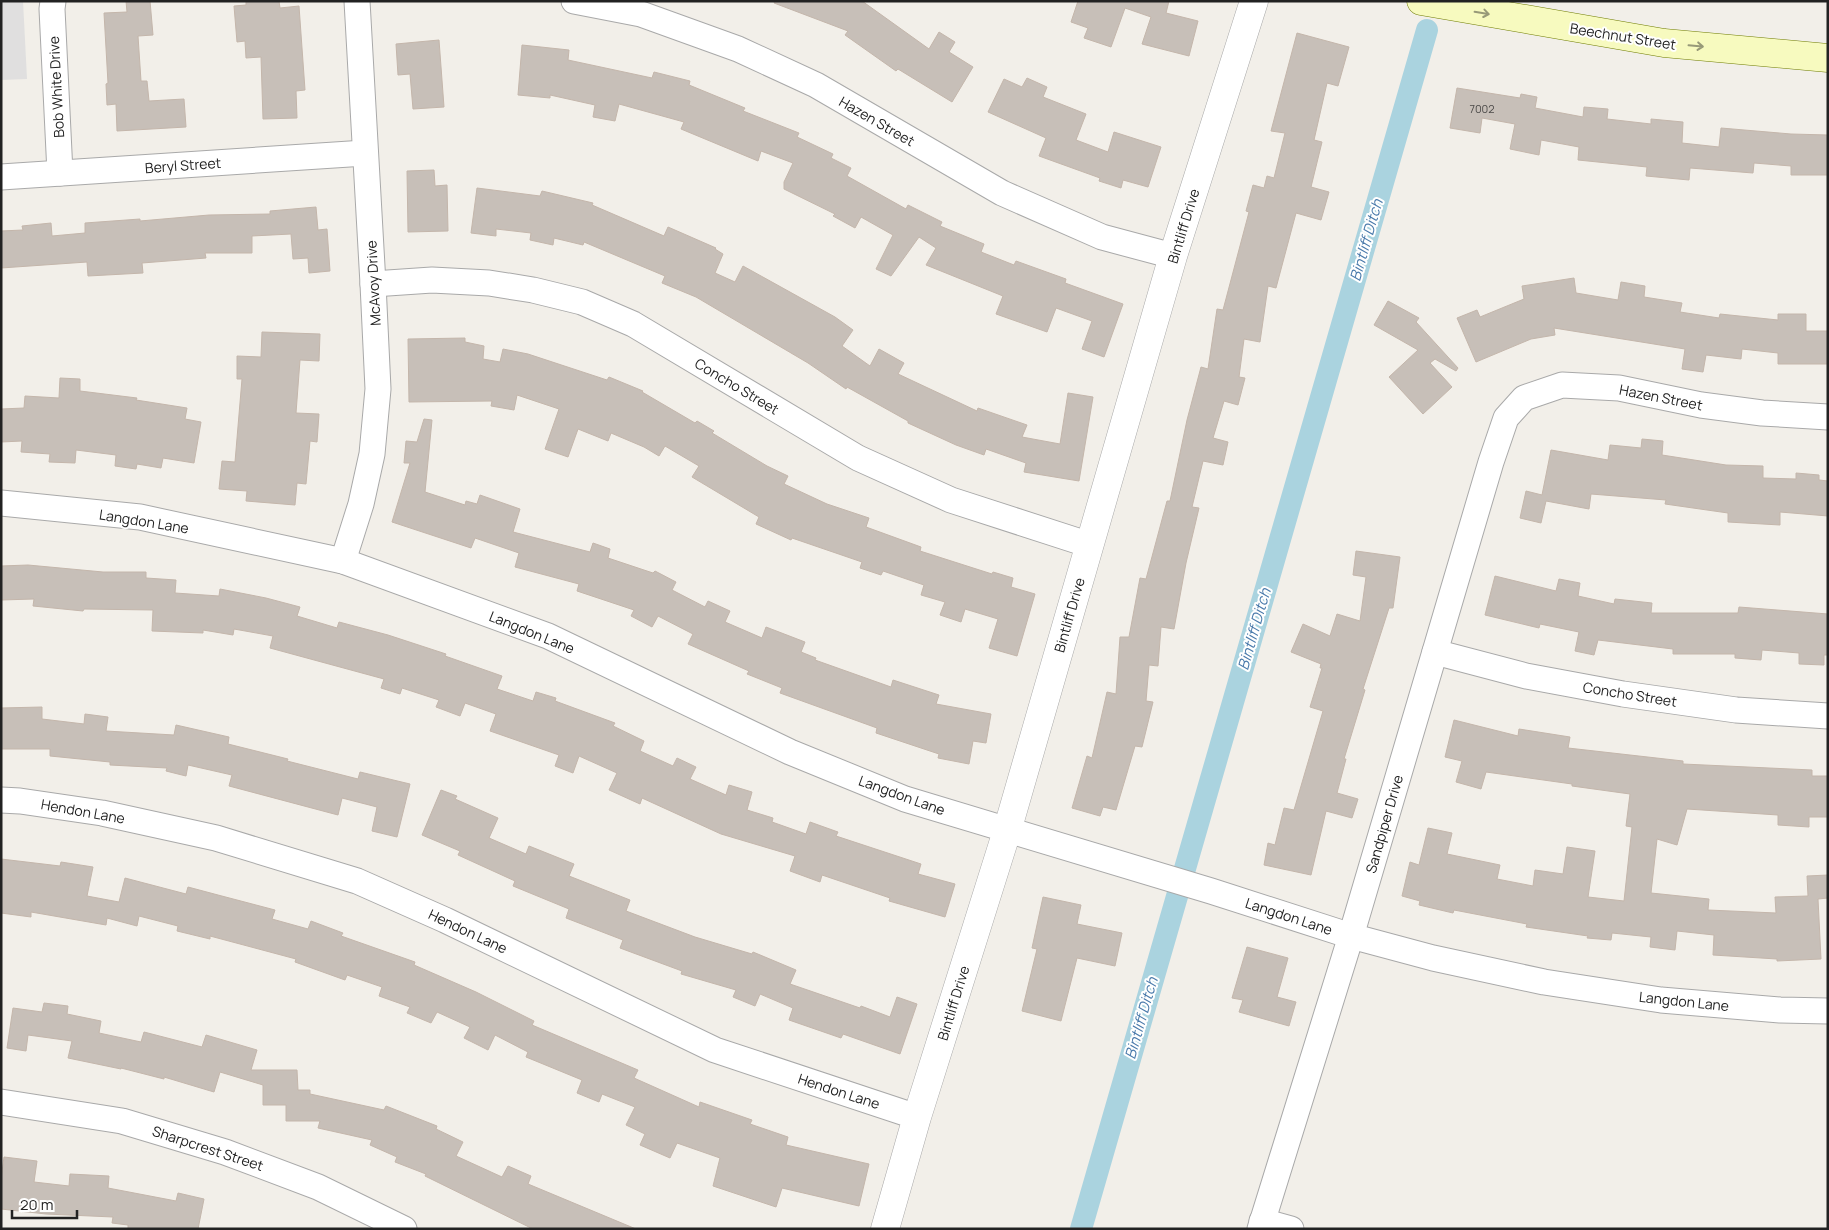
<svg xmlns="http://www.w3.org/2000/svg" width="1829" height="1230" viewBox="0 0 1829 1230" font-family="Manrope,sans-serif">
<rect width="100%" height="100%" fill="#f2efe9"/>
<polygon fill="#e0dfdf" points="1,1 23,1 27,79 1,80"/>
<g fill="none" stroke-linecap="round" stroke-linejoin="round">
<polyline stroke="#aad3df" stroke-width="22" points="1081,1229 1427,30"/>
</g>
<g fill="#c7bfb8" stroke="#c4b6ab">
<polygon points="126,1 150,1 153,35 138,36 141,81 147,81 149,101 184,99 186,127 117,131 116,104 107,105 106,84 108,83 104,13 127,12"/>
<polygon points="246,1 279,1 280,8 299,6 305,90 296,91 297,118 263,119 261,57 246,58 245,41 237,42 234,6 246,5"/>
<polygon points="775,1 862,1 929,49 939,32 955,42 949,52 973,67 952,102 898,69 896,71 845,35 848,31 774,3"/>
<polygon points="1078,1 1169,1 1166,13 1198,21 1189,56 1142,44 1151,17 1125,8 1111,47 1084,38 1088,28 1071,22"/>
<polygon points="1297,33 1349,47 1338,86 1327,83 1314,140 1322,142 1311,187 1329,192 1321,220 1296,213 1276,288 1268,286 1260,342 1244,339 1239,377 1245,378 1238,405 1224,401 1213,438 1228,442 1223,465 1203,461 1192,507 1199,508 1186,563 1174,629 1161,627 1158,666 1149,665 1146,701 1153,702 1142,747 1135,746 1116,810 1103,807 1100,816 1072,808 1087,756 1092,758 1107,692 1116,694 1120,637 1129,637 1140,578 1146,579 1167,501 1170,501 1187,420 1201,367 1208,369 1217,309 1223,310 1249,212 1246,211 1253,185 1264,188 1267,176 1274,178 1285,133 1271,131"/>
<polygon points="439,40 444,107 413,109 410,74 398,75 396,44"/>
<polygon points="522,45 569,50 568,60 652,78 654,72 690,81 689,85 745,108 743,111 799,133 797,137 833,154 831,158 851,168 847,176 906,209 908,205 942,222 940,226 984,244 981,252 1014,265 1016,261 1066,279 1065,283 1123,304 1104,357 1082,349 1092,321 1056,308 1047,332 996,314 1003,296 926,265 936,248 919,237 891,276 876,269 893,235 861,217 855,228 833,216 835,214 784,189 784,182 793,163 761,151 758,161 681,129 684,122 619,104 615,121 593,117 595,105 550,95 550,98 518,95"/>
<polygon points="1027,78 1047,87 1043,97 1086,114 1076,140 1108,152 1114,132 1161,147 1148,187 1123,180 1121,188 1099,181 1100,178 1039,156 1046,138 988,112 1004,79 1022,87"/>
<polygon points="1457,88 1520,98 1521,94 1537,97 1535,108 1583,117 1584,107 1608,109 1607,119 1651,124 1651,119 1683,122 1682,143 1719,147 1721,128 1791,134 1828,135 1828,175 1791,175 1791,166 1754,163 1753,173 1690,168 1689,180 1646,176 1647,167 1578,160 1579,147 1541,140 1539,155 1510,149 1515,124 1482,118 1480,133 1450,128"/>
<polygon points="434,170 435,186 447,185 448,231 408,232 407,171"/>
<polygon points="477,188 540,196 542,191 593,203 592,205 664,236 668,227 716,248 715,249 723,254 715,273 735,282 743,266 835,317 853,330 842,346 870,366 879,349 904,363 898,374 977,411 978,408 1027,425 1022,437 1060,444 1068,393 1093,397 1079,481 1024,472 1026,463 986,449 984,455 956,445 908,423 908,421 847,387 846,389 808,363 696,297 662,283 665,276 584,242 583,245 554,238 553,245 530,240 531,233 496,229 496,236 471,233"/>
<polygon points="316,207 318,230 327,229 330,271 309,273 308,258 293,259 291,234 252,236 252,253 205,253 206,258 142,263 143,273 88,276 87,262 1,268 1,231 23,230 22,226 51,223 52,236 85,233 85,223 140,219 140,221 209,215 270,214 270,211"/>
<polygon points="1574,278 1576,293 1618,300 1621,282 1645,286 1644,297 1682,303 1680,312 1719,318 1720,314 1778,320 1778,314 1806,314 1806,331 1828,331 1828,364 1778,364 1778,353 1742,349 1741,359 1706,355 1703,372 1682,369 1685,349 1554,328 1555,335 1531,339 1476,362 1457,318 1477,310 1480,317 1524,299 1522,286"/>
<polygon points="1388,301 1419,318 1416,322 1458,368 1456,371 1435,359 1430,363 1452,387 1423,414 1389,377 1418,350 1374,325"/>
<polygon points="262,332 320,334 319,361 300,360 296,413 319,414 317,442 310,441 306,484 297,483 295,505 246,501 247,491 219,489 222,461 235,462 242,379 237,379 237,356 261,357"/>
<polygon points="465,338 465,342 484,346 483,359 500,362 503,349 528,354 607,380 609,377 643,391 642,392 695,423 697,421 714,431 712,433 767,466 788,476 784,484 827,504 869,518 866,527 921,547 920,551 992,574 993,572 1013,578 1011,587 1035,594 1017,656 989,648 998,619 965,609 961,622 940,615 945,602 921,595 924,585 883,571 881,575 860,568 862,562 792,538 791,540 756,524 759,517 692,477 699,466 665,446 659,456 644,447 611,433 608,441 578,429 568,457 545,449 559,409 517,395 514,410 491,406 492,401 409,402 408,339"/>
<polygon points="60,378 80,379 80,391 137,398 136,400 187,408 185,419 201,422 194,463 163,458 161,468 137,464 136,469 115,466 116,455 76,450 75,463 49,462 50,454 21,452 22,441 1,442 1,409 24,408 25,396 59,398"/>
<polygon points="424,419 432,420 425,492 465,505 466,501 477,504 480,495 520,509 513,532 590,552 593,543 610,549 608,558 653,573 655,571 676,582 672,590 705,607 708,601 730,611 725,622 762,638 766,627 805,642 801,652 816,658 815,660 891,687 893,680 939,695 936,704 991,714 986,743 973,741 969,764 938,758 939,754 876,733 877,728 780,693 782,688 747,674 749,671 688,644 693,634 658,616 652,627 631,616 634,610 577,591 579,584 515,567 519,553 475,538 471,548 392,522 410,463 404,463 406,441 417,442"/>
<polygon points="1642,439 1663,441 1662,455 1726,465 1763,466 1763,478 1796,479 1796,473 1819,475 1819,480 1828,481 1828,516 1780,512 1780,525 1728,522 1728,513 1665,504 1666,500 1591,494 1589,509 1546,501 1541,523 1520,518 1526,491 1542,495 1551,450 1608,460 1610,445 1641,448"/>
<polygon points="1356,551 1400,557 1393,608 1389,608 1363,689 1365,690 1344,759 1346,759 1337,793 1358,799 1352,818 1326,811 1311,875 1264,865 1268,843 1275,845 1284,808 1294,810 1323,711 1310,707 1322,668 1320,668 1321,664 1291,652 1303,624 1330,636 1337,614 1360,621 1366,577 1353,575"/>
<polygon points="28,565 103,572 146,572 146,578 176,580 175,593 219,596 220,589 266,598 300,607 297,616 337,628 339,622 388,635 446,654 445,656 502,676 497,689 533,701 536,692 556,698 555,701 615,723 613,726 644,741 640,751 673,766 677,758 696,767 690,779 726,795 729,785 752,792 747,810 773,818 772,822 806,834 810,822 838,832 836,836 921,864 918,874 955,884 945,917 889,901 890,898 822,875 820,882 790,871 795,856 721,834 642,798 640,804 609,790 617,773 579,756 573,773 555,766 559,755 490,731 496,714 465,703 460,716 436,707 439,700 402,688 400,694 381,688 384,679 270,648 273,636 234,629 233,635 203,630 203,633 152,631 153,610 84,609 83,611 33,606 34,599 1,600 1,566"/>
<polygon points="1495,576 1556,591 1559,579 1580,583 1578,596 1614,604 1615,599 1652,603 1651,613 1738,613 1739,607 1828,614 1828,655 1824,655 1824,665 1799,664 1799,653 1762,650 1761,660 1735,658 1735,654 1673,654 1673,649 1598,640 1594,655 1575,651 1579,632 1540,624 1539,628 1485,615"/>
<polygon points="42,707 42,719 84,724 85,714 108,717 106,731 174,735 176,725 229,737 228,744 288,759 287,761 358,779 360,772 410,784 397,837 372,831 377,807 342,798 338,815 229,786 232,775 188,765 186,776 166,771 167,768 110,765 110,762 50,756 50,749 1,749 1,708"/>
<polygon points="1454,720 1518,736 1519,729 1570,737 1568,748 1683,761 1683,764 1812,770 1812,776 1828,776 1828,817 1809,817 1809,827 1778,825 1778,815 1687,809 1677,845 1657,839 1651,893 1709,899 1708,910 1776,913 1775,897 1808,896 1807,876 1828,875 1828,898 1818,899 1821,959 1777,961 1777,959 1713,955 1714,935 1677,931 1675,950 1650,947 1651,937 1612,933 1611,940 1587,938 1588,936 1526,927 1527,924 1454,910 1453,913 1419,905 1420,901 1402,896 1410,862 1419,865 1428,828 1452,833 1447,854 1500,865 1497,879 1533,886 1535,870 1563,874 1567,847 1595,851 1588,897 1624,901 1632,827 1626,826 1630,794 1572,786 1572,784 1486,772 1481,789 1456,782 1462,761 1445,757"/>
<polygon points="441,790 457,796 455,799 498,818 489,838 526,854 529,846 574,864 569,876 630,900 626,911 695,937 752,954 753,952 796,970 790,984 860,1008 861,1006 890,1017 897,997 917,1004 900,1054 843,1034 841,1038 789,1020 793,1008 760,994 755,1006 733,997 736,990 681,974 682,971 620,948 623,940 566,918 569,909 513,886 515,881 458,855 460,851 422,835"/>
<polygon points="1,859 60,866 61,862 93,867 87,896 119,902 125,878 186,894 188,887 218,895 275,910 272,919 308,929 311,921 343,933 341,936 415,962 414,965 476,992 534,1021 532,1025 638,1070 634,1078 699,1107 700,1102 752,1120 750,1124 788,1137 786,1145 869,1164 859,1206 782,1188 776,1207 713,1186 720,1158 677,1143 670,1158 640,1145 645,1134 626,1125 635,1107 602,1094 599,1102 577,1093 582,1080 526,1057 528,1052 495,1035 488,1050 464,1038 470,1027 437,1012 431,1023 407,1013 410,1007 379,996 382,987 347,975 345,980 295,962 296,959 210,936 210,939 177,931 178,926 139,916 137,926 107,918 106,925 31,912 31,917 1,913"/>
<polygon points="1043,897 1081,905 1077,924 1122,933 1115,966 1077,958 1061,1021 1022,1011 1037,949 1032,948"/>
<polygon points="1247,947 1288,958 1277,997 1296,1002 1289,1026 1239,1012 1243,1000 1232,998"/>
<polygon points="44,1003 68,1006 67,1014 101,1021 99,1033 141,1042 144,1032 202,1047 206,1035 257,1050 251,1070 297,1070 298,1090 310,1090 310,1094 384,1110 386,1106 437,1126 436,1129 463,1142 456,1156 502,1177 508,1166 531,1176 528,1184 636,1229 533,1229 425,1176 426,1174 395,1162 397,1157 370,1145 372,1140 318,1128 320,1121 286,1121 286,1105 263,1105 263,1085 220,1072 214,1092 164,1077 164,1079 121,1068 121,1069 68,1058 72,1041 28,1035 26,1051 7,1048 13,1008 42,1012"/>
<polygon points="4,1157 37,1161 34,1182 69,1186 70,1174 109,1176 108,1188 176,1201 178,1193 204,1199 198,1229 128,1229 128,1225 112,1223 113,1217 46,1214 1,1209 1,1179"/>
</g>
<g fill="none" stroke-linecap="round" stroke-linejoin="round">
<g stroke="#a9a9a9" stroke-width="27">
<g id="minor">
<polyline points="53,1 52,9 60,173"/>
<polyline points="574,1 641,14 738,49 816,85 1002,193 1102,237 1173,256"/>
<polyline points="1,177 365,153"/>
<polyline points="373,284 432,280 489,283 533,290 582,302 633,324 858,458 951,500 1090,545"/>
<polyline points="1,503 140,517 343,561 548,636 790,752 905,799 1211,891 1351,936 1433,958 1544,982 1661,1000 1780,1010 1828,1011"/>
<polyline points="343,561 361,504 372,454 378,389 373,284 357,1"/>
<polyline points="1435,652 1526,676 1623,694 1736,710 1828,716"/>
<polyline points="1,800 20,801 102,813 216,838 357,881 445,920 715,1050 917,1117"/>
<polyline points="1,1102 122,1121 225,1152 318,1187 404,1229"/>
<polyline points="1262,1221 1291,1229"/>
<polyline points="1260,1229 1351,936 1491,462 1506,418 1524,398 1562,385 1619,388 1701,405 1762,413 1828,417"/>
</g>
</g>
<g stroke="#a9a9a9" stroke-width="29">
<polyline id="tertiary" points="885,1229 917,1117 1007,831 1173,256 1254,1"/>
</g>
<g stroke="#707d05" stroke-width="29">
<polyline id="secondary" points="1421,1 1664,43 1828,58"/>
</g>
<use href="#minor" stroke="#fff" stroke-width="25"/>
<use href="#tertiary" stroke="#fff" stroke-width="28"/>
<use href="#secondary" stroke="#f7fabf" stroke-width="28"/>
</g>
<defs><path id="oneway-shaft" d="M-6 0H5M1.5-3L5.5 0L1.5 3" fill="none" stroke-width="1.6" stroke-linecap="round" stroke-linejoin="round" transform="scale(1.25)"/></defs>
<g stroke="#979978">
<use href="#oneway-shaft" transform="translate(1482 13) rotate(9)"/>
<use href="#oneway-shaft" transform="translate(1696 46) rotate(5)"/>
</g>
<g text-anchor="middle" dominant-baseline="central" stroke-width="4" stroke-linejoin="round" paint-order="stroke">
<g font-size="11" fill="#4b4948">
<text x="1482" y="108">7002</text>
</g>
<g font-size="14" fill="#222" stroke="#fff">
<text transform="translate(1623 36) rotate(9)">Beechnut Street</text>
<text transform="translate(56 87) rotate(-93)">Bob White Drive</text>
<text transform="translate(877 121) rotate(30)">Hazen Street</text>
<text transform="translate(183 165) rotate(-4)">Beryl Street</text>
<text transform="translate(1183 226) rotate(-73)">Bintliff Drive</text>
<text transform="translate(373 283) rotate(-93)">McAvoy Drive</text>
<text transform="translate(737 386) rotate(31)">Concho Street</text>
<text transform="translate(1661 397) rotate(11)">Hazen Street</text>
<text transform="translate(144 521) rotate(9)">Langdon Lane</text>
<text transform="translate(1069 615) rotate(-74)">Bintliff Drive</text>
<text transform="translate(532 632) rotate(22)">Langdon Lane</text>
<text transform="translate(1630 694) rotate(9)">Concho Street</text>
<text transform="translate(902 795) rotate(20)">Langdon Lane</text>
<text transform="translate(83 811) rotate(10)">Hendon Lane</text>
<text transform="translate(1384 824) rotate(-74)">Sandpiper Drive</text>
<text transform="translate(1289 916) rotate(18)">Langdon Lane</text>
<text transform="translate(468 931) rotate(25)">Hendon Lane</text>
<text transform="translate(1684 1001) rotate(6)">Langdon Lane</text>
<text transform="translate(953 1003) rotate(-73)">Bintliff Drive</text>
<text transform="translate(839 1091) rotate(18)">Hendon Lane</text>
<text transform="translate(208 1148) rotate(18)">Sharpcrest Street</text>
</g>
<g font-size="15" font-style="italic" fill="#4a7aab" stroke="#fff">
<text transform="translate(1366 240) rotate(-74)">Bintliff Ditch</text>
<text transform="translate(1254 629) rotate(-74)">Bintliff Ditch</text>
<text transform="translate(1141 1018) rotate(-74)">Bintliff Ditch</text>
</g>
</g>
<rect width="1829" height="1230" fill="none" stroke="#222222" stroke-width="5"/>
<path d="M12 1210v8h65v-8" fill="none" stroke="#222222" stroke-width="2.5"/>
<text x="20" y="1210" font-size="15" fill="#222222" stroke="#ffffff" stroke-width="4" paint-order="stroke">20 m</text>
</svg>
